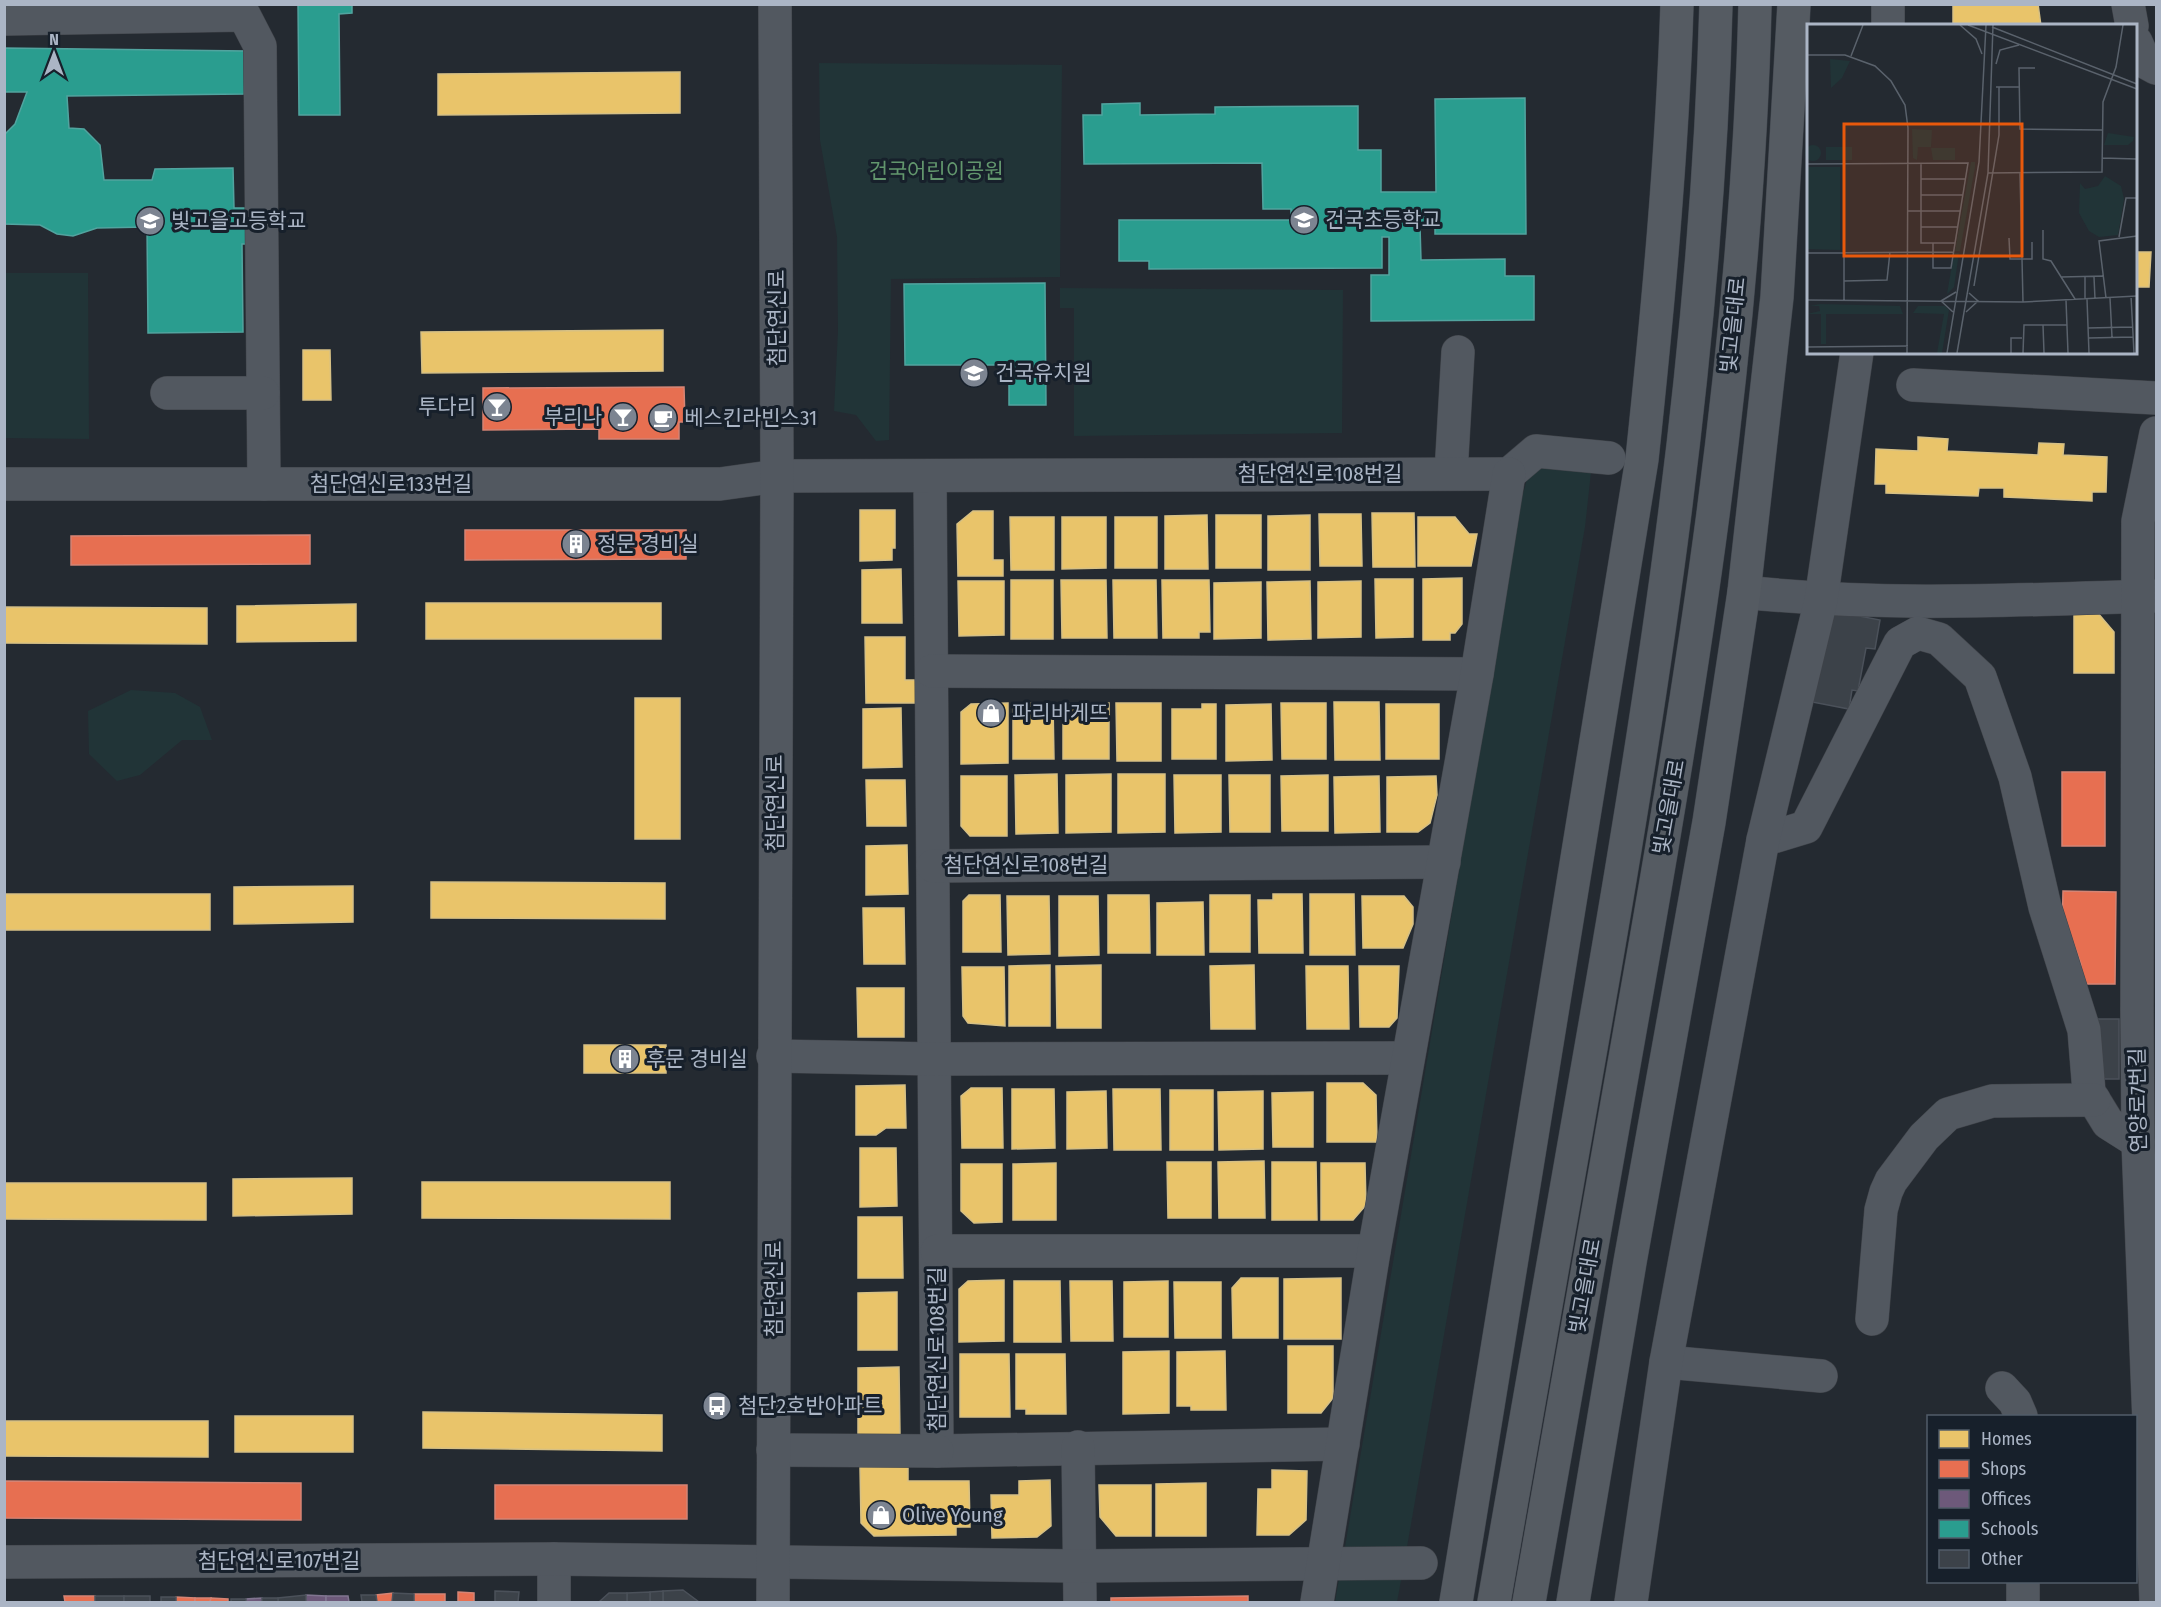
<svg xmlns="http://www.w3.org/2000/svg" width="2161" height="1607" viewBox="0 0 2161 1607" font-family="'Fira Sans Condensed','Noto Sans KR',sans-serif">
<rect width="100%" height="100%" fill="#242a31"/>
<g fill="#213437">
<polygon points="819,63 1062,65 1060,277 891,279 889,440 876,441 856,415 834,411 838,331 837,237 820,140"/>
<polygon points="5,273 88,273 89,439 5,438"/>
<polygon points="1060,288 1343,290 1342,433 1074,436 1074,308 1060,308"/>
<polygon points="1544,462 1592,463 1585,527 1407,1547 1345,1547 1522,497 1529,472"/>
<polygon points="131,690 175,693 200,707 212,740 182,740 140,775 117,781 89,754 88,711"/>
<polygon points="1340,1573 1402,1575 1397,1602 1335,1602"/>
</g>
<g fill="#e9c46a" stroke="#d6c085" stroke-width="1.5">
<polygon points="1953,4 2038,4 2041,26 1953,26"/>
<polygon points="680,72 680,113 438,115 438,74"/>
<polygon points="2136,252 2151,252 2149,287 2136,287"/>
<polygon points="663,330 663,371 422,373 421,332"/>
<polygon points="303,350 330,350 331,400 303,400"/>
<polygon points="1918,437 1948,439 1947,451 2038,455 2039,443 2064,444 2063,455 2107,457 2106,492 2092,492 2092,501 2004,497 2004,488 1979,488 1978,496 1886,493 1886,484 1875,484 1876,449 1918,451"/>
<polygon points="860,510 895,510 895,548 892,548 892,560 860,561"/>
<polygon points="973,511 993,511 993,560 1003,560 1003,576 958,576 957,524"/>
<polygon points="1372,513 1414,513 1415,567 1373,567"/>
<polygon points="1319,514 1361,514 1362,566 1320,566"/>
<polygon points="1207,515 1208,569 1165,569 1165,516"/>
<rect x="1216" y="515" width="45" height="53"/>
<polygon points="1310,515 1310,570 1268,570 1268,516"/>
<polygon points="1010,517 1054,517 1054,570 1011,570"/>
<polygon points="1062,517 1106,517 1106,568 1062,569"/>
<rect x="1115" y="517" width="42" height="51"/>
<polygon points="1418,517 1455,517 1469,534 1477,534 1471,566 1418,566"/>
<polygon points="901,569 902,623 862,623 862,570"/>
<polygon points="1462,578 1462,624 1455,633 1450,633 1450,640 1423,640 1423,579"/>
<polygon points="1375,579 1413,579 1413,637 1376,638"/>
<rect x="1011" y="580" width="42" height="59"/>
<polygon points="1061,580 1106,580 1107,638 1062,638"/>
<polygon points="1113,580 1156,580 1157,638 1114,638"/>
<polygon points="1162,580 1209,580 1210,632 1199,632 1199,638 1163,638"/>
<polygon points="958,581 1004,581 1004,635 959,636"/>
<polygon points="1310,581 1311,639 1268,640 1267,582"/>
<polygon points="1361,581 1361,637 1318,638 1318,582"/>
<polygon points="1261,582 1261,638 1214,639 1214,583"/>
<rect x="426" y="603" width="235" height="36"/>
<polygon points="356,604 356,641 237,642 237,606"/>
<polygon points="4,607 207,608 207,644 4,643"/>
<polygon points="2074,612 2097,612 2114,632 2114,673 2074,673"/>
<polygon points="865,637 905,637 905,680 916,680 916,703 866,703"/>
<rect x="635" y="698" width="45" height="141"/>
<polygon points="1334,702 1379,702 1380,760 1335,760"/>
<polygon points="1008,703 1008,763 961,764 961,712 971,704"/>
<polygon points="1013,703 1053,703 1054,759 1013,759"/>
<polygon points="1109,703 1109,759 1063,759 1063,704"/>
<polygon points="1116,703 1161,703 1161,761 1117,761"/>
<polygon points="1281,703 1326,703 1326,759 1282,759"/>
<polygon points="1202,704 1216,704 1216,759 1172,759 1172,709 1202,709"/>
<polygon points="1271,704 1272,760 1226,761 1226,705"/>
<rect x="1386" y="704" width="53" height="55"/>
<polygon points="901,708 902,767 863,768 863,709"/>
<polygon points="1057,774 1058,833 1016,834 1015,775"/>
<polygon points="1111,774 1111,832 1066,833 1066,775"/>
<polygon points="1118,774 1165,774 1165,832 1118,833"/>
<polygon points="1174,775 1221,775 1221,832 1175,833"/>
<polygon points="1229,775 1270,775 1270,832 1230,832"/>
<polygon points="1328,775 1328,831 1282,831 1281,776"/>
<polygon points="961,776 1007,776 1007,836 970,836 961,826"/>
<polygon points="1379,776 1380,832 1335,833 1334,777"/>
<polygon points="1436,776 1437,795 1430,823 1418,832 1387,832 1387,777"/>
<polygon points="866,780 905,780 906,826 867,826"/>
<polygon points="907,845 908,894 866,895 866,846"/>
<polygon points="431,882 665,883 665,919 431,918"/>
<polygon points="353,886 353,922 234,924 234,887"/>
<rect x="4" y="894" width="206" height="36"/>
<polygon points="1273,894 1302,894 1303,953 1259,953 1258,900 1273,900"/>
<polygon points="1310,894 1354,894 1355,955 1310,955"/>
<polygon points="969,895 1000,895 1001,952 963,952 963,901"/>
<polygon points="1108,895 1149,895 1150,953 1108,953"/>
<rect x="1210" y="895" width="40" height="57"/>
<polygon points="1007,896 1049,896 1050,954 1008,955"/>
<polygon points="1059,896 1098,896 1099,955 1059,956"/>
<polygon points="1362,896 1404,896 1413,907 1413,924 1403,948 1363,948"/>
<polygon points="1203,902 1204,955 1157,955 1157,903"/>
<polygon points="863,908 904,908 905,964 864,964"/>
<polygon points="1050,965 1050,1026 1009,1026 1009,966"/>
<polygon points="1101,965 1101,1028 1057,1028 1056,966"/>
<polygon points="1254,965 1255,1029 1211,1029 1210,966"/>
<polygon points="1306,966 1348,966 1349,1029 1307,1029"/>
<polygon points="1359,966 1399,966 1397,1018 1389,1027 1360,1027"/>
<polygon points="962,967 1004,967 1005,1026 968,1023 963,1016"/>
<polygon points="857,988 904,988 904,1037 858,1037"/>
<rect x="584" y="1045" width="82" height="28"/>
<polygon points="1327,1083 1363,1083 1376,1095 1377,1142 1327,1142"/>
<polygon points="905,1085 906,1128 886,1128 876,1135 856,1135 856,1086"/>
<polygon points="971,1088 1002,1088 1003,1148 962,1148 961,1096"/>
<polygon points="1012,1089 1054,1089 1055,1148 1012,1149"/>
<polygon points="1113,1089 1160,1089 1161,1150 1114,1150"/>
<rect x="1170" y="1090" width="43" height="60"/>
<polygon points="1106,1091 1107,1148 1067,1149 1067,1092"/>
<polygon points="1263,1091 1263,1149 1219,1150 1218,1092"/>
<polygon points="1313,1092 1313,1147 1273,1147 1272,1093"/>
<polygon points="860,1148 896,1148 897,1206 860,1207"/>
<polygon points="1264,1161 1265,1218 1219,1218 1218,1162"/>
<polygon points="1167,1162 1211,1162 1211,1218 1168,1218"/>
<polygon points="1272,1162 1316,1162 1317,1220 1272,1220"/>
<polygon points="1056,1163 1056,1220 1013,1220 1013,1164"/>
<polygon points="1321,1163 1365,1163 1366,1205 1353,1220 1321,1220"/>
<polygon points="961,1164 1002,1164 1002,1222 974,1223 961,1211"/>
<polygon points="352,1178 352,1214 233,1216 233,1179"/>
<polygon points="422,1182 670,1182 670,1219 422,1218"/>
<polygon points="4,1183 206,1183 206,1220 4,1219"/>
<polygon points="858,1217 902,1217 903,1278 858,1278"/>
<polygon points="1241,1278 1278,1278 1278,1338 1233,1338 1232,1288"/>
<polygon points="1341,1278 1341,1339 1284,1339 1284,1279"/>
<polygon points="1004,1280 1004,1341 959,1342 959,1289 968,1281"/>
<polygon points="1014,1281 1060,1281 1061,1342 1014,1342"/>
<polygon points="1070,1281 1112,1281 1113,1341 1071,1341"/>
<polygon points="1168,1281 1168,1337 1124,1337 1124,1282"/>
<polygon points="1174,1282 1221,1282 1221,1338 1175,1338"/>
<polygon points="897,1292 897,1350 858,1350 858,1293"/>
<polygon points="1288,1346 1333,1346 1333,1398 1321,1413 1288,1413"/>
<polygon points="1169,1351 1169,1413 1123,1414 1123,1352"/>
<polygon points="1225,1351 1226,1410 1191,1410 1191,1406 1177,1406 1177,1352"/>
<polygon points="960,1354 1009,1354 1010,1417 960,1417"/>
<polygon points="1016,1354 1065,1354 1066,1414 1026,1414 1026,1409 1016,1409"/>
<polygon points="899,1367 900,1435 858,1435 858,1368"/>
<polygon points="423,1412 662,1415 662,1451 423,1448"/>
<rect x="235" y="1416" width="118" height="36"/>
<polygon points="4,1421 208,1421 208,1457 4,1456"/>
<polygon points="908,1466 908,1481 969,1481 970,1527 956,1527 956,1535 874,1536 861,1523 860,1467"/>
<polygon points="1272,1470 1307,1471 1306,1520 1289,1535 1257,1535 1258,1489 1272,1489"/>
<polygon points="1050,1480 1051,1526 1037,1537 992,1538 991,1495 1019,1495 1019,1481"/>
<polygon points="1206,1483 1206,1536 1156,1536 1156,1484"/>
<polygon points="1099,1485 1151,1485 1151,1536 1116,1536 1100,1517"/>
</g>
<g fill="#e76f51" stroke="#d58474" stroke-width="1.5">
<polygon points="684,387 685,422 679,422 679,439 599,439 599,429 483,430 483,388"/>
<polygon points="465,530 686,530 686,559 465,560"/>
<polygon points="310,535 310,564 71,565 71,536"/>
<rect x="2062" y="772" width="43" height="74"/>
<polygon points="2063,891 2116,892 2115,984 2081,984 2081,964 2070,934 2062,933"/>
<polygon points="4,1481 301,1483 301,1520 4,1518"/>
<rect x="495" y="1485" width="192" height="34"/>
<polygon points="458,1592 474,1593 474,1602 458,1602"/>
<polygon points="393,1593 392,1602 377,1602 376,1595"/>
<rect x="414" y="1594" width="31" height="8"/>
<polygon points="64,1596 95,1596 95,1602 65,1602"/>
<polygon points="1248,1596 1248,1602 1111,1602 1111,1598"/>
<polygon points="176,1597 195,1598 195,1602 176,1602"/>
<polygon points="195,1598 211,1598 210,1602 195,1602"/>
<polygon points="211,1598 228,1599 228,1602 210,1602"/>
</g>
<g fill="#6d597a" stroke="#807590" stroke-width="1.5">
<polygon points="306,1595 326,1596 326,1602 306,1602"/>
<polygon points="326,1596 348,1596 349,1602 326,1602"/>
<polygon points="262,1598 262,1602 246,1602 246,1599"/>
</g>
<g fill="#2a9d8f" stroke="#51a49f" stroke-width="1.5">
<polygon points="298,4 352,4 352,13 339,14 340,115 299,115"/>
<polygon points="4,48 247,51 244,94 67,96 69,128 84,129 100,145 104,180 152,180 155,169 233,168 234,208 248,208 250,244 242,244 243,332 148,333 147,227 97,228 73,236 57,234 40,225 4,224 4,135 15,124 27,92 4,92"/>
<polygon points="1525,98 1526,234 1435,234 1435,226 1420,226 1421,260 1505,259 1505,276 1534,276 1534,320 1371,321 1371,275 1389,275 1389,237 1382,237 1382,268 1149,269 1149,261 1119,261 1119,220 1291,220 1291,209 1263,209 1262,163 1084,164 1083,115 1102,115 1102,104 1140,103 1140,115 1215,114 1215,107 1358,106 1358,150 1381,150 1381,192 1436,192 1435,99"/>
<polygon points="1045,283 1046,405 1009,405 1009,365 905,365 904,284"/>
</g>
<g fill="#3c4249" stroke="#4b515a" stroke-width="1.5">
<polygon points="1829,610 1880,620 1875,649 1866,648 1858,691 1852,690 1849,709 1812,702"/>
<rect x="2097" y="1019" width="22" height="60"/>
<polygon points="683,1590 699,1602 663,1602 663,1591"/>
<polygon points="495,1591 519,1592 518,1602 495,1602"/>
<polygon points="663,1591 663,1602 650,1602 650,1592"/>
<polygon points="650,1592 650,1602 627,1602 627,1593"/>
<polygon points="393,1593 414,1594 414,1602 392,1602"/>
<polygon points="609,1593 627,1593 627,1602 599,1602"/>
<polygon points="306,1595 306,1602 278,1602 278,1598"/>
<polygon points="361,1595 376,1595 377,1602 362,1602"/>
<rect x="95" y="1596" width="29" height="6"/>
<rect x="124" y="1596" width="26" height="6"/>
<rect x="161" y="1597" width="15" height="5"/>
<rect x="262" y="1598" width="16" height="4"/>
<rect x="231" y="1599" width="15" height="3"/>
</g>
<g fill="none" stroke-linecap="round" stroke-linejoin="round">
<g stroke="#40444a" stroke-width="34">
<g id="minor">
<polyline points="2128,4 2132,26"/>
<polyline points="4,19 244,15 260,46 264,484"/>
<polyline points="1888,26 1888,4"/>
<polyline points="2136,42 2145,62 2156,68"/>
<polyline points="1913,385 2156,398"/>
<polyline points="167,393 263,393"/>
<polyline points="1451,473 1458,352"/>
<polyline points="1509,474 1536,451 1609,458"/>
<polyline points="930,476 937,1451 1343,1444"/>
<polyline points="4,484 720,484 777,476 1509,474"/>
<path d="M1744,592C1882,607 2018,600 2156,596"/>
<polyline points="932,671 1477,674"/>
<polyline points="1763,840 1806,827 1900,643 1918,633 1939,639 1980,677 2015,777 2045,907 2084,1030 2089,1092 2108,1123 2138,1142"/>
<polyline points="933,866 1444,862"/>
<polyline points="773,1056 936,1059 1407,1058"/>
<polyline points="937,1251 1374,1251"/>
<polyline points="1872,1319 1881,1210 1886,1192 1891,1181 1924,1137 1948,1114 1992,1101 2094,1100"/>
<polyline points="1666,1362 1821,1376"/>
<polyline points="2002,1388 2015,1402 2021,1416"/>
<polyline points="1078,1447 1080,1602"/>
<polyline points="773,1450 937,1451"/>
<polyline points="554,1559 554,1602"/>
<polyline points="4,1562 554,1559 1079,1566 1421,1563"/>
<polyline points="2023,1582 2023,1602"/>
<polyline points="773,1602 777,476 775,4"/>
<polyline points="1317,1602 1374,1251 1477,674 1509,474"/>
<polyline points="1631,1602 1666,1362 1763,840 1821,600 1857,352"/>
<polyline points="2156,1602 2138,1142 2137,1011 2138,521 2156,433"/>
</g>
</g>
<g stroke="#41464e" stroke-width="34">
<g id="major">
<path d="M1456,1602L1642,459C1658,308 1672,157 1677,4"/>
<path d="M1494,1602C1528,1408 1562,1214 1596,1019C1655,683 1707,346 1716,4"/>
<path d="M1529,1602C1563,1408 1598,1213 1632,1019C1692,684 1747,346 1755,4"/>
<polyline points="1573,1602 1630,1262 1709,822 1744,592 1777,297 1794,4"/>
</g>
</g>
<use href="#minor" stroke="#525860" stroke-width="33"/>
<use href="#major" stroke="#555b62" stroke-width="33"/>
</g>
<defs>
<g id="school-disc" transform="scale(1.5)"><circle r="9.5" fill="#7c8491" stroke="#17202b"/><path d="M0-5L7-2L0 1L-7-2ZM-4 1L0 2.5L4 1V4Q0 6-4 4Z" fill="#fff"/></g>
<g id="bar-disc" transform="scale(1.5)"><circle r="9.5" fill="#7c8491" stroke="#17202b"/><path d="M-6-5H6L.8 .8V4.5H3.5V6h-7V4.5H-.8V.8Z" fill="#fff"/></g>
<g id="cafe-disc" transform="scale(1.5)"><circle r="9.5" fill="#7c8491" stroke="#17202b"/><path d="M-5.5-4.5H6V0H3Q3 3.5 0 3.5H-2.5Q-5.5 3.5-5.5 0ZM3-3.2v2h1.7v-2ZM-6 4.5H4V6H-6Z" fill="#fff"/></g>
<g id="building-disc" transform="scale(1.5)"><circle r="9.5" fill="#7c8491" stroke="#17202b"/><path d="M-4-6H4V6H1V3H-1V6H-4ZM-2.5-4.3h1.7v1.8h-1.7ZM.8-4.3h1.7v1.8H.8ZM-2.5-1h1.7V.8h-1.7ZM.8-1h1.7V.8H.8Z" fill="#fff"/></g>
<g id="shop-disc" transform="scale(1.5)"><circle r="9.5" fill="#7c8491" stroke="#17202b"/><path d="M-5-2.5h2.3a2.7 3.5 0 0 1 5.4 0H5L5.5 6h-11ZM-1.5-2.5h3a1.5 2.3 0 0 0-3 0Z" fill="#fff"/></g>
<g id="bus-disc" transform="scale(1.5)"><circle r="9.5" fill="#7c8491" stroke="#17202b"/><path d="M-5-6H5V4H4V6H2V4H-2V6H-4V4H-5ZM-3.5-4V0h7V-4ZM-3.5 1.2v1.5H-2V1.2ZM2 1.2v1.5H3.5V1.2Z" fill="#fff"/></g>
</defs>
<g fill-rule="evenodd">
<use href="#school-disc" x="1304" y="220"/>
<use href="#school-disc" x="150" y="221"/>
<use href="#school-disc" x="974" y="373"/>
<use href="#bar-disc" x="497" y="407"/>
<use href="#bar-disc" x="623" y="417"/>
<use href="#cafe-disc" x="663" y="418"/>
<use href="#building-disc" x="576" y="544"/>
<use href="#shop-disc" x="991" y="713"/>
<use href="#building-disc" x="625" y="1059"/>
<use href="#bus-disc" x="717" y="1406"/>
<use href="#shop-disc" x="881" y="1515"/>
</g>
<g text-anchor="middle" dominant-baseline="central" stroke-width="6" stroke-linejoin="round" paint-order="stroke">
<g font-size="21" fill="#62966d" stroke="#17202b">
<text x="936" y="171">건국어린이공원</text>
</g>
<g font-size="21" fill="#abb5c5" stroke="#17202b" text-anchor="start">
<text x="1325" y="220">건국초등학교</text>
<text x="171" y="221">빛고을고등학교</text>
<text x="995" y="373">건국유치원</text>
<text x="476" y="407" text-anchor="end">투다리</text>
<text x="602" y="417" text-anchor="end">부리나</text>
<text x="684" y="418">베스킨라빈스31</text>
<text x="597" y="544">정문 경비실</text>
<text x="1012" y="713">파리바게뜨</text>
<text x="646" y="1059">후문 경비실</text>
<text x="738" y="1406">첨단2호반아파트</text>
<text x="902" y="1515">Olive Young</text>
</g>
<g font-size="21" fill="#abb5c5" stroke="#17202b">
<text transform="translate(777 318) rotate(-90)">첨단연신로</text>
<text transform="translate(1733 325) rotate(-84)">빛고을대로</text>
<text x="1320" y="474">첨단연신로108번길</text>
<text x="391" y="484">첨단연신로133번길</text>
<text transform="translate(775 803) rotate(-90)">첨단연신로</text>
<text transform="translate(1669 807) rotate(-80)">빛고을대로</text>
<text x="1026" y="865">첨단연신로108번길</text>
<text transform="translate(2138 1100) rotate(-91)">연양로7번길</text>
<text transform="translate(1585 1286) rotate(-80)">빛고을대로</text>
<text transform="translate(774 1289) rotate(-90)">첨단연신로</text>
<text transform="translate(937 1349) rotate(-90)">첨단연신로108번길</text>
<text x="279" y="1561">첨단연신로107번길</text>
</g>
</g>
<g transform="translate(1807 24)">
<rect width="330" height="330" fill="#242a31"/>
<path d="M23,35L43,37L35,54L24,64ZM105,105L125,106L124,123H111L110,136L106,134ZM301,109L327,113L326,117L321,121H297ZM-2 129a8 8 0 1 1 16 0a8 8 0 1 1-16 0ZM19,123H45V136H19ZM124,124H148V136H126ZM164,138H168V143L153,227H148ZM0,143H33V226L0,225ZM298,152L314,162L317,175L311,211L292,213L282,207L272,189L273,159L278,165L291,162ZM147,229H152L147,263L140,270ZM13,280L93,282L96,290H19V320H14V290H0L13,287L12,282H3ZM111,282H138L142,286L135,329H130L137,290L106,289Z" fill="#213437"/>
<path fill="none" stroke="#5a626c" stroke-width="1.5" d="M153,1L169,15L175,30M161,1L330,65M185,3L330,60M0,31H38L68,42L84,57L98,81L101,104L100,329M44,32L56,1M189,40L193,26L212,21M228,44H212L213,105L295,106M189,63H212M295,134L330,135M114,139V219H148M0,140L161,139L144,244H126V219M181,149L295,148L296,78L309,43L316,1M213,149L216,278M114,155H159M114,171H156M101,187H153M114,203H150M236,206V235L244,237L268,275M312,213L319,174H330M202,214L203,235H225V218M37,228V276M0,229L146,228M254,253L297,252M278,253V275M287,253L288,275M37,257L80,256L83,228M167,262L192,111V63M324,272L327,329M299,274L292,217L330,212M303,274L305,313M280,275L282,329M0,276L216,278L330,272M259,276L261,329M146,288L134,277L149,268M159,288L171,277L162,269M236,301L237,329M281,304L325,303M282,314L326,313M0,323L101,322M140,329L172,138L179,1M150,329L181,149L186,1M204,329V314H215M216,329L217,301H260"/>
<path fill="#e8590c" fill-opacity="0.15" stroke="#e8590c" stroke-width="3" d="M37,100H215V232H37Z"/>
<rect width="330" height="330" fill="none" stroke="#abb5c5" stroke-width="3"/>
</g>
<rect width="2161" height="1607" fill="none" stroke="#abb5c5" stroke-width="12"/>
<rect x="1927" y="1415" width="210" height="168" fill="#17202b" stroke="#525c69" stroke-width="1.5"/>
<rect x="1939" y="1430" width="30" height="18" fill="#e9c46a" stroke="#525c69" stroke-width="1.5"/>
<text x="1981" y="1445" font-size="18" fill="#abb5c5">Homes</text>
<rect x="1939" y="1460" width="30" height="18" fill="#e76f51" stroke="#525c69" stroke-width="1.5"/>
<text x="1981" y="1475" font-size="18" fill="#abb5c5">Shops</text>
<rect x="1939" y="1490" width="30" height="18" fill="#6d597a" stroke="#525c69" stroke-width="1.5"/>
<text x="1981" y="1505" font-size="18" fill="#abb5c5">Offices</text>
<rect x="1939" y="1520" width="30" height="18" fill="#2a9d8f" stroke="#525c69" stroke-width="1.5"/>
<text x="1981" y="1535" font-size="18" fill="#abb5c5">Schools</text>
<rect x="1939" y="1550" width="30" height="18" fill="#3c4249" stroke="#525c69" stroke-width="1.5"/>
<text x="1981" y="1565" font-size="18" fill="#abb5c5">Other</text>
<g transform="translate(54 54)" stroke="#17202b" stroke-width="4.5" paint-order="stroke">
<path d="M0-4.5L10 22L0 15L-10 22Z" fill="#abb5c5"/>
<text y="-9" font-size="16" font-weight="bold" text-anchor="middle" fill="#abb5c5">N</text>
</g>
</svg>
